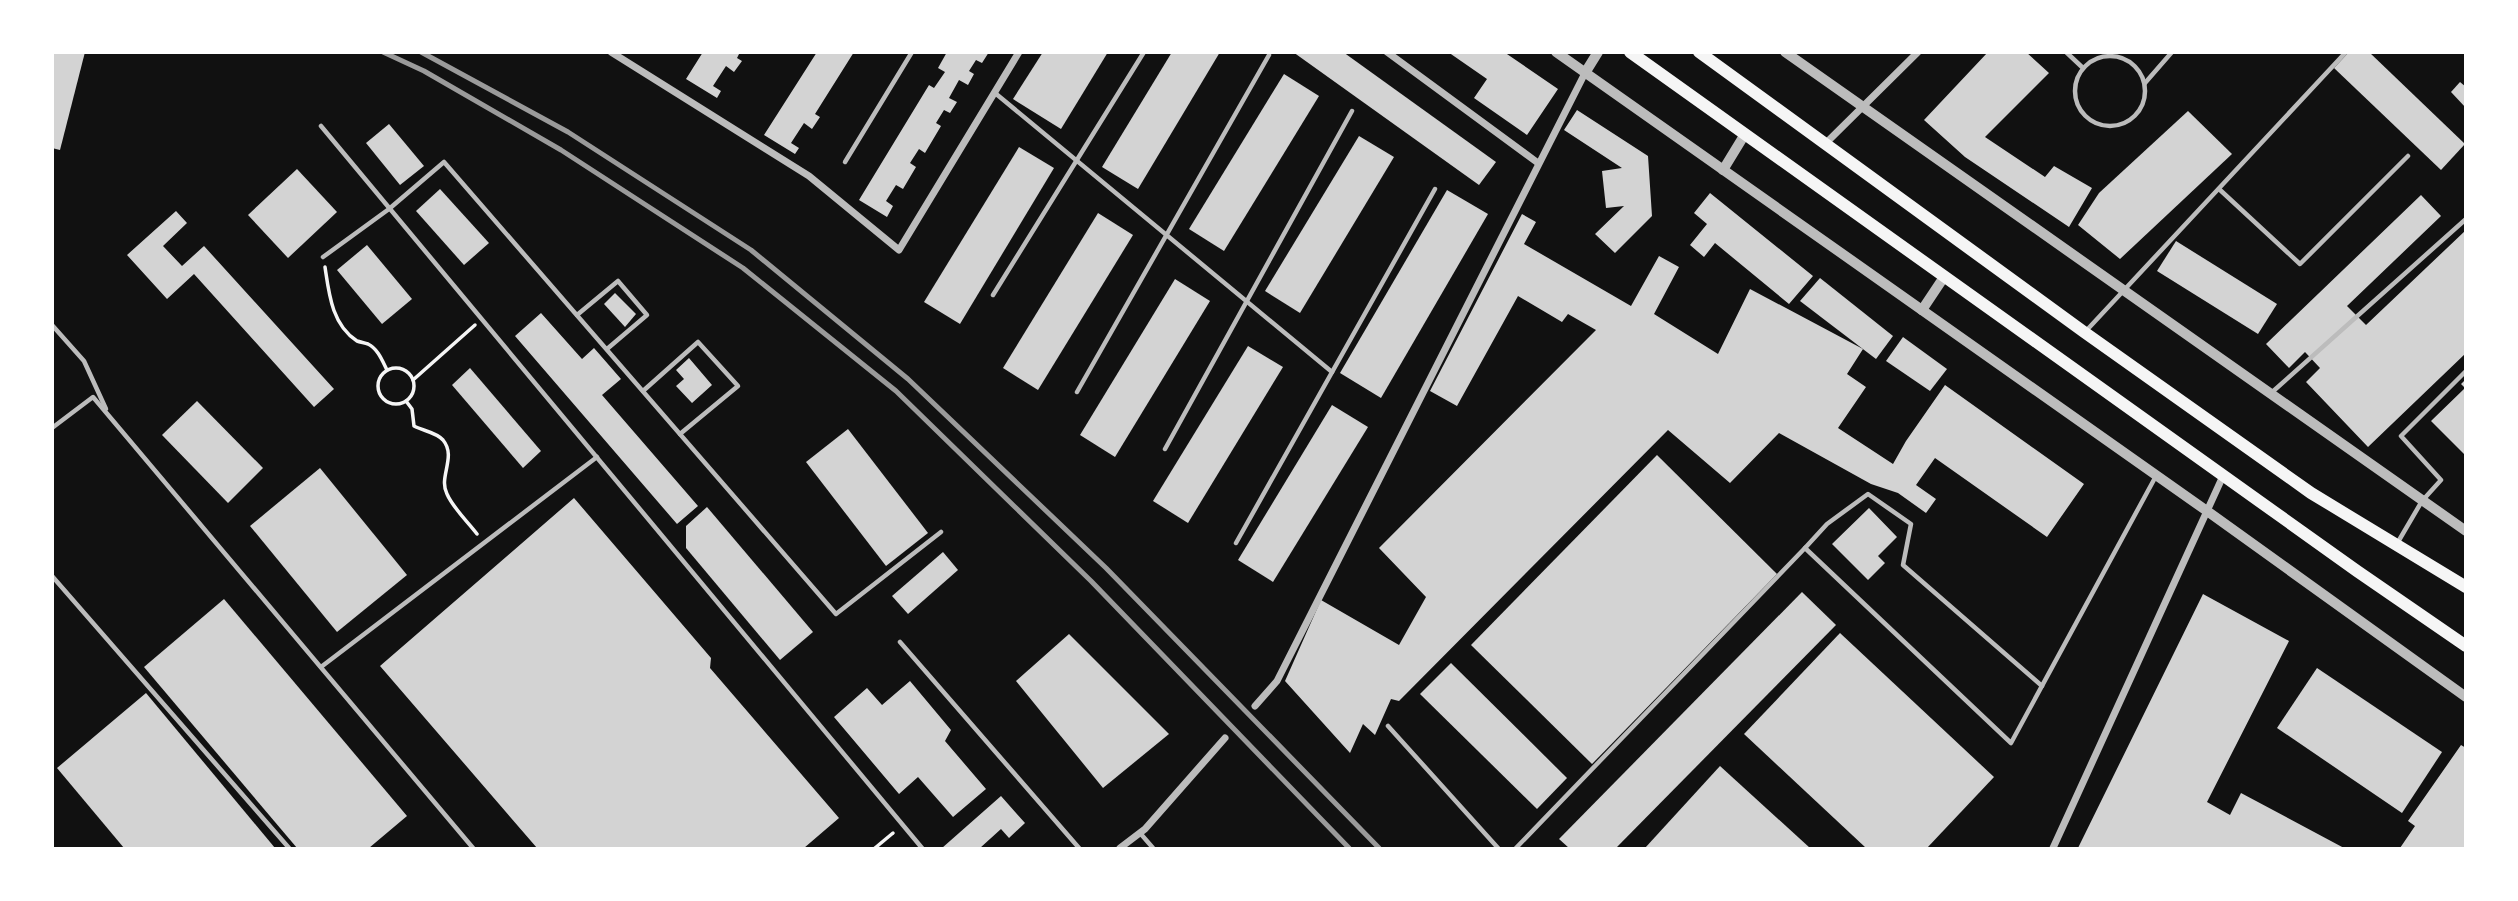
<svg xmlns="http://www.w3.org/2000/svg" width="2518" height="901" viewBox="0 0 2518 901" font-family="Jost,sans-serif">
<rect width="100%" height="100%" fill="#111"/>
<g fill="#d3d3d3">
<polygon points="52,52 85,52 60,150 52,148"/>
<polygon points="703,52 740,52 737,58 742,61 734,72 726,66 713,86 721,91 717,98 686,79"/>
<polygon points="817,52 854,52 815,114 820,117 812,129 804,123 791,143 799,148 795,154 764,135"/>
<polygon points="947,52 989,52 982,63 976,60 969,71 974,74 968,85 959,80 949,98 957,102 950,113 944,110 936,123 941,126 925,153 919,149 910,163 916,167 903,189 896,185 886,201 893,206 887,217 859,200 929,85 934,88 945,72 938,68"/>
<polygon points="1043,52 1108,52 1061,129 1013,99"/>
<polygon points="1172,52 1220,52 1138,189 1102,167"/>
<polygon points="1293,52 1343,52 1496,162 1479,185"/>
<polygon points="1448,52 1504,52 1558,89 1527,135 1474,98 1487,79"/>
<polygon points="1988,52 2026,52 2049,73 1985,137 2045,177 2054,166 2092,188 2069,227 1965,157 1924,120"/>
<polygon points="2349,52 2369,52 2465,144 2441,170 2334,68"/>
<polygon points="1284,74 1319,96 1224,251 1189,229"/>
<polygon points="2460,82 2466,87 2466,108 2451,92"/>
<polygon points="1577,110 1648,156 1652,216 1615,253 1595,234 1624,206 1606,208 1602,171 1622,168 1564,130"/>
<polygon points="2188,111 2232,154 2120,259 2078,225 2099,193"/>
<polygon points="389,124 424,166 400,185 366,143"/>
<polygon points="1359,136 1394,157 1300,313 1265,291"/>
<polygon points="1019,147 1054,168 960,324 924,302"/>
<polygon points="297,169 337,212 288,258 248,215"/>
<polygon points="440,189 489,243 464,265 416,211"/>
<polygon points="1447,190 1488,214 1381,398 1340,373"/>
<polygon points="1710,193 1813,276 1789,304 1715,243 1704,257 1690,245 1707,224 1694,213"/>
<polygon points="2421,195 2441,216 2347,306 2366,325 2466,230 2466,353 2368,447 2306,382 2320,368 2305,352 2289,368 2266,344"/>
<polygon points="176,211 187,223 163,246 182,266 204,246 334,389 314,407 194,274 167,299 127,255"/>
<polygon points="1098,213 1133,235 1038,390 1003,368"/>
<polygon points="1522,214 1536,222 1524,244 1631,306 1659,256 1679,267 1654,314 1718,354 1750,289 1863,349 1847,374 1866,387 1838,428 1893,464 1906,441 1945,385 2084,484 2047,537 1935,458 1916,485 1936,499 1926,513 1898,493 1871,484 1779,433 1730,483 1668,430 1399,701 1391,699 1375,735 1363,724 1350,753 1285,681 1321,600 1399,645 1426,597 1379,548 1596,330 1568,314 1562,322 1518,296 1457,406 1430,391"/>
<polygon points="2176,241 2277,304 2258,334 2157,271"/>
<polygon points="367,245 412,299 382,324 337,270"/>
<polygon points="1820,278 1893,336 1876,359 1800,301"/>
<polygon points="1175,279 1210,301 1115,457 1080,435"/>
<polygon points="615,293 636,314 625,327 604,304"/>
<polygon points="541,313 582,359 594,348 621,379 602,395 698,506 677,524 515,336"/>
<polygon points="1903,337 1947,369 1930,391 1886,361"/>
<polygon points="1248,346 1283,367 1188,523 1153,501"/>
<polygon points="689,358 712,385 692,403 676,386 684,379 676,370"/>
<polygon points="470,368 541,451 523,468 452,385"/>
<polygon points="2466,379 2466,456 2431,421 2465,388 2461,384"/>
<polygon points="197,401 263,468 228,503 162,435"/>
<polygon points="1332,405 1368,427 1273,582 1238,560"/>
<polygon points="848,429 928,533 886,566 806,462"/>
<polygon points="1657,455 1777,574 1592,764 1471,645"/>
<polygon points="320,468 407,575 337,632 250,526"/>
<polygon points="574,498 711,658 710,668 839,818 804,848 537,848 380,666"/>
<polygon points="707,507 813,632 780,660 686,548 686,526"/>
<polygon points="1869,508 1897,537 1878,556 1885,563 1868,580 1832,544"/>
<polygon points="943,552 958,570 908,614 892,596"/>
<polygon points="1802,592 1836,625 1616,848 1569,848 1559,839"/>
<polygon points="2203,594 2289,641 2207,802 2230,815 2241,793 2344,848 2078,848"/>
<polygon points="224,599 407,816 369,848 297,848 144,667"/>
<polygon points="1840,633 1994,777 1927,848 1866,848 1744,734"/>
<polygon points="1069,634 1169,734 1103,788 1016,681"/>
<polygon points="1451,663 1567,778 1537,809 1420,694"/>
<polygon points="2317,668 2442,752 2402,813 2277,728"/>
<polygon points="910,681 951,730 945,741 986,789 953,817 918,777 899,794 834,717 867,688 882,705"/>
<polygon points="146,693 275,848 124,848 57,768"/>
<polygon points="2461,745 2466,748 2466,848 2400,848 2415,826 2408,821"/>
<polygon points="1720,766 1810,848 1645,848"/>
<polygon points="1001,796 1025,823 1009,838 1001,829 980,848 942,848"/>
</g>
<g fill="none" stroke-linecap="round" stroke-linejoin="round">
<g stroke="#f5f5f5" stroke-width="3.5">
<path d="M325,267C329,294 332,325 357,341C360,342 365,343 368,344C378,349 382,360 387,370"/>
<circle cx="396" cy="386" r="18"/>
<polyline points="413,380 475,325"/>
<path d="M406,401L412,409L414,426C423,431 436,432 443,440C457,457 438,477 447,494C453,508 468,522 477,534"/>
<polyline points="875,848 893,833"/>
</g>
<g stroke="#bcbcbc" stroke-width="4.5">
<polyline points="2066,52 2083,68"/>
<circle cx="2110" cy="91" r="35"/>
<polyline points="2145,83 2172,52"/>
<polyline points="995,93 1332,372"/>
<polyline points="321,126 922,848"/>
<polyline points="845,162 912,52"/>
<polyline points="2219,189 2300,264 2408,156"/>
<polyline points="323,257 389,209 444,162 836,614 941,532"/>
<polyline points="993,295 1144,52"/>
<polyline points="577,315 618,281 647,315 607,349"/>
<polyline points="52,325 84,361 106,409"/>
<polyline points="2085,332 2346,52"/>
<polyline points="643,391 698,342 738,386 680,434"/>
<polyline points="1077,392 1269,55"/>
<polyline points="2270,394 2466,219"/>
<polyline points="52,428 93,397 473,848"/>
<polyline points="1165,449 1352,111"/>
<polyline points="2398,542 2422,501 2441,480 2401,436 2466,371"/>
<polyline points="1236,543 1435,189"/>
<polyline points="1805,548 1827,524 1868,494 1911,524 1903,565 2042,686"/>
<polyline points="52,576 289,848"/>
<polyline points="900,642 1079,848"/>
<polyline points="321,667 597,457"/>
<polyline points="1388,726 1498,848"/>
<polyline points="1140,833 1153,848"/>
<polyline points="1516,848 1805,548 2011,743 2156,476"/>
</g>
<g stroke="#bcbcbc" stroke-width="7">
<polyline points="611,52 809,176 899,250 1019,52"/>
<polyline points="1387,52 1538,163"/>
<polyline points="1826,143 1918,52"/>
<polyline points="1255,706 1277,681 1585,73"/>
<polyline points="1120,848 1145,829 1225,738"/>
<polyline points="2053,848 2223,476"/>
</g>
<g stroke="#bcbcbc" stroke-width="10">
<polyline points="1556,52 2207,511 2466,697"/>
<polyline points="1785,52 2466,531"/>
<polyline points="1585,73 1598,52"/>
<polyline points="1723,170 1745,134"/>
<polyline points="1922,310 1944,277"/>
</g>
<g stroke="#f5f5f5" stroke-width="12">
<polyline points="1630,52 2357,571 2466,646"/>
<polyline points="1699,52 2084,332 2311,493 2466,587"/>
</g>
<g stroke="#9a9a9a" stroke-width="5">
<polyline points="383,52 424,71 561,150 743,268 896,391 1091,581 1349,848"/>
<polyline points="421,52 568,132 751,250 908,379 1106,568 1379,848"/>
</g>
</g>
<rect width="2518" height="901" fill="none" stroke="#ffffff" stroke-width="108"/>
</svg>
